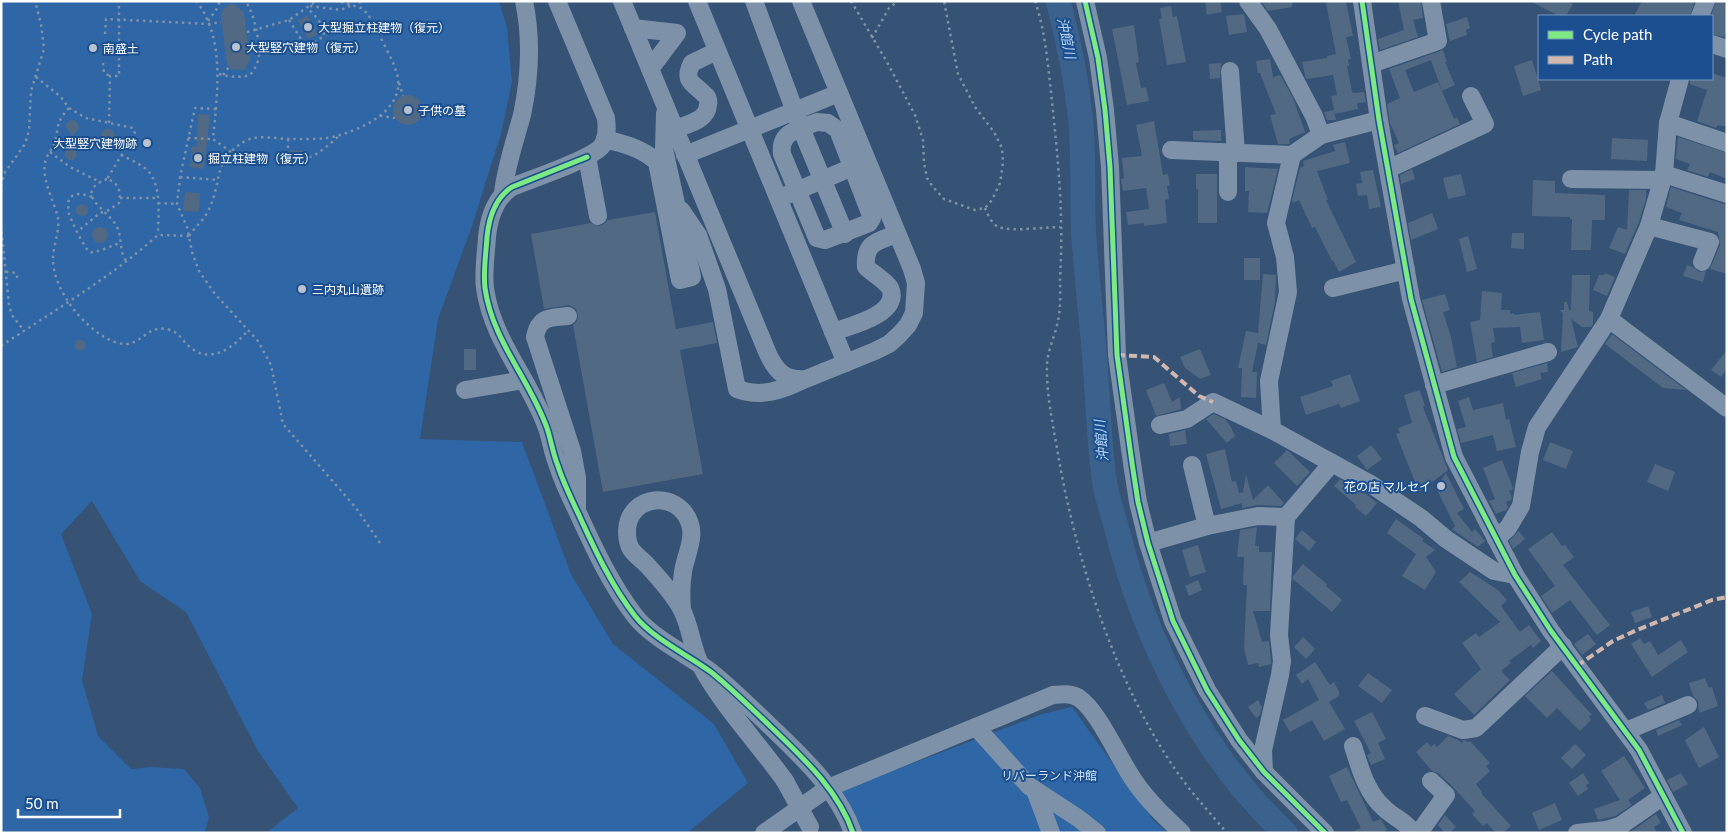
<svg xmlns="http://www.w3.org/2000/svg" width="1728" height="834" viewBox="0 0 1728 834" font-family="Lato,'Noto Sans JP',sans-serif">
<rect width="100%" height="100%" fill="#365274"/>
<g fill="#2f66a5">
<polygon points="1,1 499,1 507,27 512,82 501,134 472,226 438,319 420,439 522,442 571,574 613,644 714,724 748,783 687,833 266,833 298,808 258,751 186,612 140,581 92,501 61,534 92,614 82,680 98,736 131,769 150,767 184,769 200,788 209,817 205,833 1,833"/>
<polygon points="1072,707 1154,821 1168,833 862,833 837,792 1042,714"/>
</g>
<g fill="none" stroke-linecap="round" stroke-linejoin="round">
<path stroke="#3b618d" stroke-width="25" d="M1058,1C1068,38 1076,76 1080,115C1085,156 1081,198 1084,239C1087,280 1092,322 1095,363C1098,401 1099,440 1104,478C1106,496 1113,513 1117,530C1145,641 1201,754 1285,833"/>
</g>
<g fill="#526984">
<polygon points="1205,1 1220,1 1222,12 1207,15"/>
<polygon points="1261,1 1292,1 1292,7 1268,11"/>
<polygon points="1335,1 1346,1 1353,36 1346,37 1351,59 1348,60 1349,66 1347,66 1352,92 1355,93 1364,92 1366,102 1357,103 1358,109 1335,114 1331,96 1337,95 1333,75 1306,79 1302,62 1327,58 1327,56 1336,54 1326,3"/>
<polygon points="1398,1 1421,1 1423,18 1413,20 1418,37 1380,50 1378,39 1404,30"/>
<polygon points="1530,1 1567,1 1573,4 1566,16 1559,16"/>
<polygon points="1642,1 1690,1 1694,3 1690,16 1634,16"/>
<polygon points="1716,1 1727,1 1727,30 1724,37 1712,34 1711,16"/>
<polygon points="230,4 235,4 244,13 250,61 244,70 231,69 227,64 221,16 223,9"/>
<polygon points="1171,6 1173,17 1177,16 1186,62 1167,65 1159,19 1162,19 1160,8"/>
<polygon points="1244,14 1247,32 1229,35 1226,16"/>
<polygon points="307,15 318,34 308,39 298,21"/>
<polygon points="1467,17 1470,28 1466,30 1467,35 1450,41 1446,24"/>
<polygon points="1134,25 1139,62 1136,63 1141,88 1146,87 1149,101 1127,105 1112,29"/>
<polygon points="1443,50 1447,62 1445,62 1455,85 1442,91 1431,60 1405,70 1414,92 1438,82 1454,119 1457,117 1460,124 1398,153 1394,145 1399,143 1390,123 1387,104 1400,98 1389,69"/>
<polygon points="1270,59 1273,77 1280,75 1293,98 1305,132 1289,139 1290,143 1289,144 1278,144 1270,115 1276,114 1260,73 1258,73 1256,61"/>
<polygon points="1532,60 1541,90 1523,96 1514,66"/>
<polygon points="1221,63 1220,78 1210,79 1209,64"/>
<polygon points="1712,73 1727,78 1727,127 1718,125 1716,128 1697,121 1707,90 1690,84 1690,79 1712,79"/>
<circle cx="408" cy="110" r="15"/>
<polygon points="1334,110 1336,120 1327,120 1324,112"/>
<polygon points="198,114 210,115 204,169 190,167 192,146 197,147"/>
<polygon points="72,120 76,121 79,127 78,130 72,136 65,126 69,121"/>
<polygon points="1154,121 1163,175 1168,174 1170,186 1167,186 1169,199 1165,200 1167,223 1144,226 1144,223 1128,225 1126,212 1149,209 1146,188 1123,191 1121,179 1124,178 1122,158 1142,156 1136,125"/>
<circle cx="108" cy="136" r="7"/>
<polygon points="1221,130 1221,141 1193,140 1193,131"/>
<polygon points="1678,137 1727,153 1727,179 1710,172 1708,177 1687,170 1690,164 1676,159"/>
<polygon points="1612,138 1648,140 1647,161 1611,159"/>
<polygon points="1345,142 1350,163 1317,171 1328,200 1326,200 1356,262 1339,272 1333,260 1332,261 1315,227 1312,228 1299,200 1293,203 1292,200 1300,168 1304,166 1303,161 1335,151 1333,145"/>
<polygon points="71,146 76,152 77,155 74,160 70,160 65,157 65,154 66,151"/>
<polygon points="291,150 303,151 303,163 290,162"/>
<polygon points="1245,167 1278,169 1267,213 1248,212 1249,191 1245,191"/>
<polygon points="1412,169 1415,179 1401,184 1400,175"/>
<polygon points="1373,170 1381,207 1369,209 1367,195 1358,196 1356,184 1362,183 1360,172"/>
<polygon points="1196,174 1217,174 1217,223 1198,223 1198,189 1196,189"/>
<polygon points="1461,174 1466,195 1448,199 1443,178"/>
<polygon points="1533,180 1555,181 1555,193 1605,195 1605,220 1592,220 1591,250 1571,250 1572,219 1570,219 1570,217 1532,216"/>
<polygon points="1671,187 1727,205 1727,274 1710,269 1720,245 1718,232 1679,220 1682,213 1666,207"/>
<polygon points="1629,190 1646,190 1646,199 1639,222 1625,254 1609,248 1618,227 1627,230"/>
<polygon points="185,192 200,193 199,212 183,211"/>
<circle cx="82" cy="210" r="6"/>
<polygon points="655,212 676,329 713,322 717,343 680,350 703,474 603,492 573,325 577,321 578,315 576,309 569,305 544,309 531,234 591,223 599,226 604,224 608,220"/>
<polygon points="1432,213 1438,229 1411,240 1408,223"/>
<circle cx="100" cy="235" r="8"/>
<polygon points="1512,233 1524,233 1524,249 1511,248"/>
<polygon points="1468,236 1477,269 1467,272 1459,239"/>
<rect x="1244" y="258" width="16" height="22"/>
<polygon points="1687,265 1693,267 1699,272 1706,271 1703,282 1683,276"/>
<polygon points="1605,273 1615,277 1607,296 1593,290 1599,275 1604,275"/>
<polygon points="1263,274 1276,275 1275,302 1266,345 1258,343 1252,372 1257,372 1256,398 1241,397 1242,368 1238,368 1246,331 1258,333"/>
<polygon points="1572,275 1590,275 1589,311 1593,312 1593,324 1591,327 1582,327 1571,319 1578,347 1561,352 1563,313 1559,310 1564,310 1564,302 1567,302 1569,310 1571,310"/>
<polygon points="1482,291 1502,293 1501,310 1510,310 1510,314 1514,313 1514,315 1540,312 1544,340 1522,343 1520,327 1493,328 1495,342 1491,343 1493,357 1477,362 1470,322 1480,320"/>
<polygon points="1445,294 1450,310 1443,312 1451,337 1457,367 1442,372 1422,300"/>
<polygon points="1612,334 1686,390 1663,388 1605,344"/>
<circle cx="80" cy="345" r="5.5"/>
<rect x="464" y="349" width="12" height="21"/>
<polygon points="1200,349 1211,375 1200,379 1185,368 1180,357"/>
<polygon points="1727,350 1727,369 1721,377 1711,370"/>
<polygon points="1547,363 1548,372 1540,373 1542,379 1516,387 1512,373"/>
<polygon points="1350,374 1360,401 1341,408 1339,404 1306,415 1300,397 1333,386 1331,381"/>
<polygon points="1164,383 1172,402 1180,397 1181,409 1156,416 1146,390"/>
<polygon points="1420,390 1425,406 1423,407 1448,470 1419,492 1396,434 1400,433 1398,428 1412,423 1404,395"/>
<polygon points="1469,397 1473,410 1503,403 1506,420 1509,419 1516,447 1497,451 1493,435 1461,443 1457,429 1466,427 1458,401"/>
<polygon points="1214,414 1225,419 1231,427 1235,436 1227,443 1206,419"/>
<polygon points="1185,430 1187,444 1170,446 1169,434"/>
<polygon points="1550,442 1573,451 1566,469 1543,460"/>
<polygon points="1371,445 1382,459 1367,470 1357,456"/>
<polygon points="1225,449 1232,482 1236,481 1239,493 1243,492 1246,474 1253,500 1268,485 1284,503 1281,506 1258,505 1242,508 1242,503 1221,509 1206,454"/>
<polygon points="1287,450 1310,472 1297,486 1274,463"/>
<polygon points="1502,460 1513,488 1513,489 1509,491 1512,497 1511,500 1506,502 1508,507 1506,510 1496,514 1489,501 1495,499 1483,468"/>
<polygon points="1655,464 1675,472 1668,491 1647,482"/>
<polygon points="1446,473 1464,509 1457,513 1472,532 1475,529 1485,541 1478,547 1452,529 1455,526 1436,488"/>
<polygon points="1340,479 1366,494 1377,503 1366,516 1355,507 1356,505 1334,486"/>
<polygon points="1396,519 1424,539 1422,541 1435,550 1426,557 1436,572 1425,590 1402,576 1416,554 1387,533"/>
<polygon points="1257,527 1255,546 1259,546 1259,552 1272,552 1270,611 1253,611 1262,642 1269,641 1271,661 1271,664 1259,667 1258,663 1248,665 1244,648 1247,585 1243,585 1244,557 1237,557 1240,530"/>
<polygon points="1302,530 1316,542 1309,551 1295,539"/>
<polygon points="1519,531 1525,539 1513,549 1509,541"/>
<polygon points="1552,532 1562,546 1565,545 1574,557 1563,565 1610,625 1597,635 1570,600 1552,613 1541,596 1555,586 1528,549"/>
<polygon points="1198,545 1206,572 1190,577 1182,550"/>
<polygon points="1303,564 1327,584 1326,586 1342,600 1332,612 1293,579 1293,576"/>
<polygon points="1470,572 1498,590 1507,600 1501,606 1520,632 1529,625 1541,641 1533,648 1531,645 1509,661 1511,663 1502,670 1502,672 1510,680 1474,715 1454,694 1481,669 1462,643 1476,633 1479,637 1500,622 1459,582"/>
<polygon points="1198,580 1202,590 1189,596 1185,586"/>
<polygon points="1648,606 1652,617 1635,623 1631,612"/>
<polygon points="1588,634 1596,644 1582,655 1574,644"/>
<polygon points="1303,637 1315,649 1306,659 1294,647"/>
<polygon points="1640,638 1644,644 1650,641 1658,655 1681,640 1688,652 1652,677 1631,644"/>
<polygon points="1315,662 1330,685 1334,682 1339,692 1339,696 1329,702 1345,729 1324,741 1312,720 1290,732 1283,720 1319,700 1308,679 1302,684 1296,675"/>
<polygon points="1552,671 1592,715 1589,716 1591,720 1580,731 1557,708 1547,718 1525,696"/>
<polygon points="1368,673 1392,690 1382,703 1358,686"/>
<polygon points="1705,678 1709,688 1712,687 1718,706 1699,713 1698,701 1693,696 1689,683"/>
<polygon points="1662,695 1665,703 1648,710 1644,703"/>
<polygon points="1258,700 1262,707 1260,715 1256,718 1248,707"/>
<polygon points="1372,712 1386,739 1378,743 1385,759 1371,765 1367,755 1371,753 1354,721"/>
<polygon points="1679,720 1682,725 1658,736 1656,730"/>
<polygon points="1704,727 1719,757 1699,768 1685,740"/>
<polygon points="1448,736 1458,740 1462,743 1464,740 1468,742 1470,741 1490,763 1486,766 1490,771 1476,784 1482,792 1481,793 1511,826 1503,833 1496,833 1487,823 1483,826 1472,814 1475,811 1453,787 1438,773 1432,771 1416,752 1427,742 1431,747 1434,744 1437,747"/>
<polygon points="1575,744 1586,755 1572,769 1561,758"/>
<polygon points="1624,756 1645,788 1628,800 1632,805 1615,816 1598,820 1594,809 1620,800 1601,771"/>
<polygon points="1347,767 1373,822 1381,819 1387,830 1380,833 1349,833 1361,828 1347,800 1341,802 1329,776"/>
<polygon points="1583,773 1589,783 1586,785 1588,789 1578,796 1569,783"/>
<polygon points="1681,773 1688,784 1673,792 1667,780"/>
<polygon points="1555,803 1562,820 1539,830 1532,813"/>
<polygon points="1656,814 1661,823 1654,827 1657,833 1629,833"/>
<polygon points="1445,815 1456,827 1450,833 1445,833 1438,825"/>
</g>
<g fill="none" stroke-linecap="round" stroke-linejoin="round">
<g stroke="#7d92a8" stroke-width="2.5" stroke-dasharray="2.5 4" stroke-linecap="butt">
<path d="M196,1C226,38 217,96 213,139L231,152"/>
<polyline points="360,1 361,8"/>
<polyline points="851,1 887,62 915,115 923,140 924,163 927,178 933,187 944,199 975,210 985,208 992,200 1000,183 1003,163 1002,148 994,132 975,107 958,74 944,1"/>
<path d="M1035,1C1046,33 1048,68 1052,101C1058,160 1064,218 1060,277C1060,291 1061,307 1058,321C1055,336 1048,349 1047,364C1046,396 1054,429 1059,460C1078,566 1118,691 1182,779C1196,798 1212,815 1227,833"/>
<polyline points="310,6 341,10 352,5"/>
<path d="M289,20L304,44H312L324,36C324,24 315,15 307,8"/>
<polyline points="208,21 216,10 220,1"/>
<polyline points="247,32 289,20 316,1"/>
<polyline points="105,34 106,19 209,24 221,22"/>
<polyline points="872,38 889,8 898,1"/>
<polyline points="103,63 104,73 110,76"/>
<path d="M219,74C230,77 239,78 250,75C253,71 256,67 258,61C262,50 254,10 245,1"/>
<polyline points="223,75 229,67"/>
<path d="M36,77L61,97L69,108L86,118L133,128L135,133L107,179C119,183 121,191 119,203L109,210L100,213L78,231"/>
<polyline points="399,83 403,96"/>
<path d="M69,108C56,122 59,125 55,142C53,148 48,153 46,159C40,178 54,200 58,218C60,231 53,246 53,259C53,289 81,324 106,338C113,342 124,346 132,343C145,338 152,324 170,330C180,333 182,341 190,347C210,365 235,347 248,330"/>
<polyline points="216,109 195,108 180,177 177,204 187,227 192,252 199,271 215,294 258,341 271,365 283,424 356,508 380,543"/>
<polyline points="380,116 395,118"/>
<polyline points="109,123 110,76 119,76 119,1"/>
<polyline points="188,138 213,139"/>
<polyline points="288,139 288,158 291,158"/>
<polyline points="50,152 70,167 100,182"/>
<path d="M121,155C130,160 142,164 149,172C162,188 158,215 158,235"/>
<path d="M303,159C317,157 329,144 339,136"/>
<polyline points="180,177 217,180"/>
<path d="M107,179C72,193 106,209 116,225C123,237 118,251 127,262"/>
<polyline points="1,186 5,172 25,144 29,131 31,91 44,49 41,24 35,1"/>
<path d="M92,197C83,194 77,192 69,198C68,203 68,208 69,214C71,220 85,250 90,252C95,254 113,245 120,243"/>
<polyline points="120,198 158,198"/>
<polyline points="158,203 177,204"/>
<path d="M985,208C988,215 992,225 999,227C1011,232 1046,227 1060,227"/>
<polyline points="1,225 9,305 12,315 24,331"/>
<path d="M189,236C196,226 205,219 209,209C223,179 212,161 245,141C257,134 277,139 290,139C306,139 325,140 340,135C364,128 402,110 398,79C396,63 376,30 368,14L361,8L338,1"/>
<polyline points="6,272 12,272 17,274 17,278"/>
<path d="M1,346C55,310 110,278 158,235L189,236"/>
</g>
<g stroke="#7d92a8" stroke-width="18">
<path d="M557,1L606,118C607,127 608,139 601,147C589,160 531,179 512,187C495,198 489,217 487,237C486,254 483,272 485,288C492,340 530,380 547,428C551,440 553,454 558,466C563,482 571,498 578,513C594,548 611,585 635,616C652,638 688,655 711,672C731,688 750,707 769,725C801,756 838,789 853,833"/>
<path d="M622,1L768,354C776,371 785,381 806,379L875,351L889,344L898,336L908,325L914,313L916,283L912,269L801,1"/>
<polyline points="697,1 846,363"/>
<polyline points="754,1 801,128 845,234"/>
<polyline points="1085,1 1098,58 1105,110 1110,167 1117,355 1132,463 1138,502 1148,543 1173,621 1207,690 1239,740 1264,772 1325,833"/>
<polyline points="1248,1 1268,29 1314,116 1321,135 1379,120"/>
<polyline points="1362,1 1379,120 1411,299 1454,457 1515,575 1551,631 1639,750 1683,833"/>
<polyline points="1700,16 1706,1"/>
<polyline points="633,28 677,33 650,69"/>
<polyline points="1712,44 1727,49"/>
<polyline points="1371,64 1438,41 1431,1"/>
<polyline points="1230,71 1236,153"/>
<path d="M817,122L828,123L838,130L872,218L869,223L825,240L817,238L782,154C779,131 800,129 817,122Z"/>
<polyline points="1668,123 1680,79"/>
<path d="M675,129C687,124 707,121 708,105C709,102 708,97 705,95C694,83 682,82 692,63L717,51"/>
<path d="M605,139C624,144 642,148 657,162L680,280L692,277L664,149L665,113"/>
<polyline points="1171,150 1292,155 1321,135"/>
<polyline points="1228,153 1228,192"/>
<polyline points="685,155 839,93"/>
<polyline points="587,157 598,216"/>
<polyline points="1388,169 1485,124 1471,96"/>
<polyline points="1664,174 1727,194"/>
<polyline points="1571,179 1662,180"/>
<path d="M503,193C506,166 515,141 522,115C530,77 532,39 524,1"/>
<polyline points="787,195 862,163"/>
<path d="M681,210L698,235L717,289L737,389C761,398 782,390 803,380"/>
<polyline points="1649,226 1710,242 1702,262"/>
<polyline points="1333,288 1406,270"/>
<path d="M568,316C550,318 539,316 535,337L572,451L577,478V507"/>
<polyline points="1609,319 1727,408"/>
<path d="M833,332C849,326 902,314 890,288C885,280 873,274 866,267C864,242 878,241 897,234"/>
<polyline points="1434,385 1548,352"/>
<polyline points="465,390 524,380"/>
<polyline points="1160,425 1187,419 1213,402 1272,430 1372,485 1421,518 1446,539 1494,571 1515,575"/>
<polyline points="1272,430 1269,381 1288,292 1285,257 1276,223 1292,155"/>
<polyline points="1192,465 1207,526 1258,516 1286,517 1332,463"/>
<polyline points="1496,539 1508,528 1521,506 1530,452 1537,427 1609,319 1649,226 1664,174 1668,123 1727,143"/>
<polyline points="1148,543 1207,526"/>
<path d="M682,610C681,598 681,585 683,572C685,557 695,539 690,524C679,489 628,494 627,531C627,536 628,544 631,549C635,555 642,560 647,565C659,578 674,595 682,610C691,628 692,650 702,668C725,709 758,743 785,781"/>
<polyline points="1425,716 1463,730 1476,728 1563,646"/>
<polyline points="976,727 1029,786 1078,818 1097,833"/>
<polyline points="1626,731 1688,705"/>
<path d="M1353,746C1360,768 1366,792 1384,808C1393,817 1403,820 1411,830"/>
<polyline points="1264,772 1263,750 1280,675 1282,661 1279,635 1286,517"/>
<polyline points="1035,790 1051,833"/>
<polyline points="1421,830 1446,795 1431,781"/>
<path d="M764,833L828,788L1053,695C1062,694 1071,693 1079,698C1100,713 1119,760 1135,782C1148,801 1165,817 1182,833"/>
<polyline points="1577,833 1606,830 1620,826 1663,796"/>
</g>
<polyline stroke="#7d92a8" stroke-width="18" points="785,781 810,827"/>
<g stroke="#d1b7ad" stroke-width="4" stroke-dasharray="8 4" stroke-linecap="butt">
<polyline points="1117,355 1154,357 1199,396 1213,402"/>
<polyline points="1577,666 1613,641 1637,630 1712,600 1727,597"/>
</g>
<g stroke="#1b4f8f" stroke-width="8">
<g id="cycleway">
<polyline points="1085,1 1098,58 1105,110 1110,167 1117,355 1132,463 1138,502 1148,543 1173,621 1207,690 1239,740 1264,772 1325,833"/>
<polyline points="1362,1 1379,120 1411,299 1454,457 1515,575 1551,631 1639,750 1683,833"/>
<path d="M587,157L512,187C495,198 489,217 487,237C486,254 483,272 485,288C492,340 530,380 547,428C551,440 553,454 558,466C563,482 571,498 578,513C594,548 611,585 635,616C652,638 688,655 711,672C731,688 750,707 769,725C801,756 838,789 853,833"/>
</g>
</g>
<use href="#cycleway" stroke="#7ce984" stroke-width="5"/>
</g>
<g fill="#b9c2ce" stroke="#1b4f8f" stroke-width="2">
<circle cx="308" cy="27" r="5"/>
<circle cx="236" cy="47" r="5"/>
<circle cx="93" cy="48" r="5"/>
<circle cx="408" cy="110" r="5"/>
<circle cx="147" cy="143" r="5"/>
<circle cx="198" cy="158" r="5"/>
<circle cx="302" cy="289" r="5"/>
<circle cx="1441" cy="486" r="5"/>
</g>
<g text-anchor="middle" dominant-baseline="central" stroke-width="4" stroke-linejoin="round" paint-order="stroke">
<g font-size="12" fill="#fff" stroke="#1b4f8f" text-anchor="start">
<text x="318" y="27">大型掘立柱建物（復元）</text>
<text x="246" y="47">大型竪穴建物（復元）</text>
<text x="103" y="48">南盛土</text>
<text x="418" y="110">子供の墓</text>
<text x="137" y="143" text-anchor="end">大型竪穴建物跡</text>
<text x="208" y="158">掘立柱建物（復元）</text>
<text x="312" y="289">三内丸山遺跡</text>
<text x="1431" y="486" text-anchor="end">花の店 マルセイ</text>
</g>
<g font-size="12" fill="#cfe3fa" stroke="#1b4f8f">
<text x="1049" y="775">リバーランド沖館</text>
</g>
<g font-size="14" font-style="italic" fill="#b5d3f5" stroke="#1b4f8f">
<text transform="translate(1067 38) rotate(78)">沖館川</text>
<text transform="translate(1101 441) rotate(-95)">沖館川</text>
</g>
</g>
<rect width="1728" height="834" fill="none" stroke="#ffffff" stroke-width="5"/>
<rect x="1538" y="15" width="175" height="65" fill="#1b4f8f" stroke="#7695bc"/>
<rect x="1548" y="31" width="25" height="8" fill="#7ce984" stroke="#7695bc"/>
<text x="1583" y="40" font-size="15" fill="#ffffff">Cycle path</text>
<rect x="1548" y="56" width="25" height="8" fill="#d1b7ad" stroke="#7695bc"/>
<text x="1583" y="65" font-size="15" fill="#ffffff">Path</text>
<path d="M18 809v8h102v-8" fill="none" stroke="#ffffff" stroke-width="2.5"/>
<text x="25" y="809" font-size="15" fill="#ffffff" stroke="#1b4f8f" stroke-width="4" paint-order="stroke">50 m</text>
</svg>
